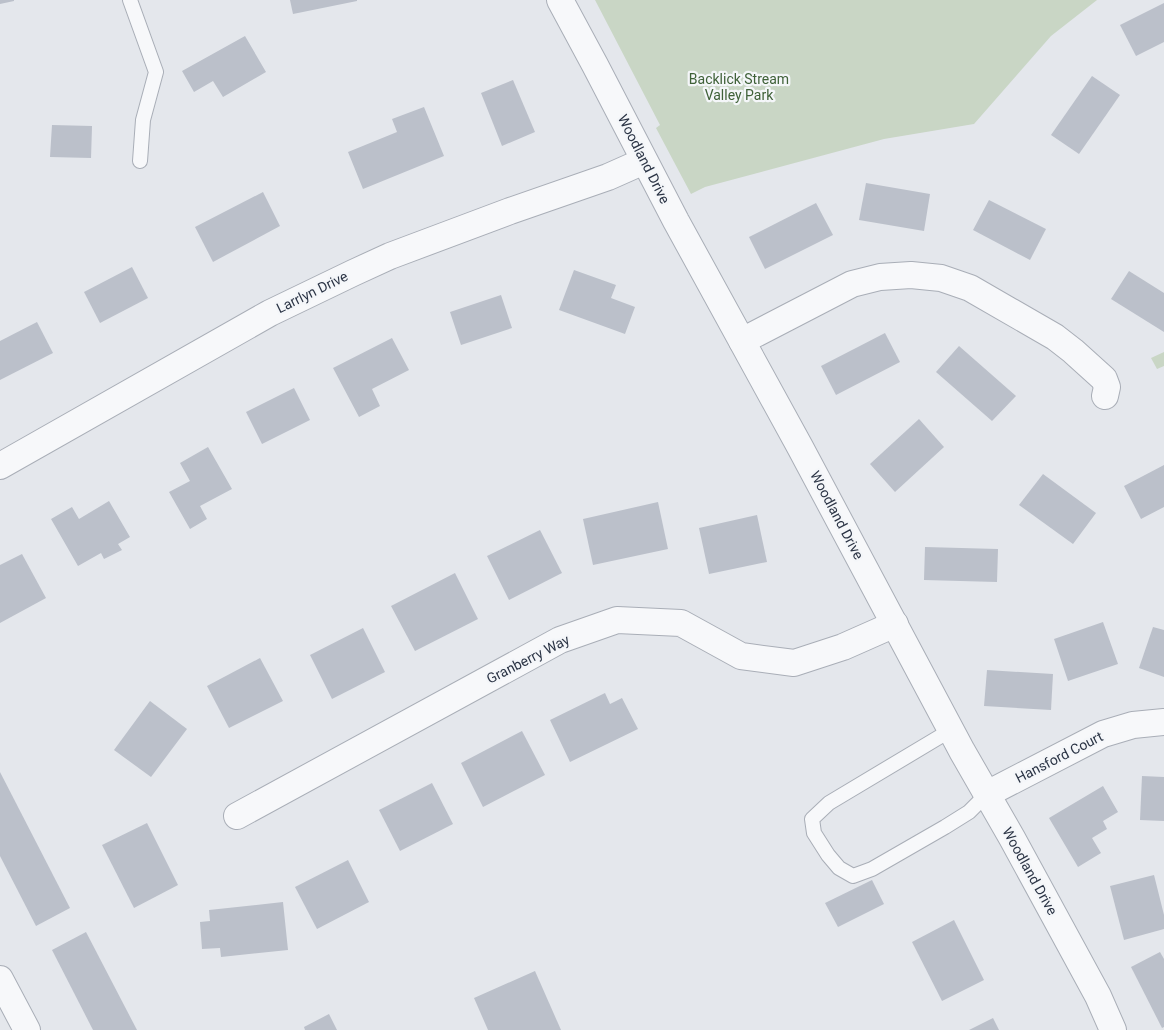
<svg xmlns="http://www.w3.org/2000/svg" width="1164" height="1030" viewBox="0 0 1164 1030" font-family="Roboto,sans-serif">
<rect width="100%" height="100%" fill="#e4e7ec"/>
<g fill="#c9d6c5">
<polygon points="595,0 1097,0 1051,36 974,124 884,139 705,187 691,194 656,128 660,125"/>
<polygon points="1164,352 1164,366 1157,369 1151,358"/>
</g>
<g fill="#bbc0ca">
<polygon points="0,0 14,0 14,1 0,4"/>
<polygon points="290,0 357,0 357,1 293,14"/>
<polygon points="1164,3 1164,42 1136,56 1120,25"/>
<polygon points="245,36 266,72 223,97 213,81 194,92 182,71"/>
<polygon points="1092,76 1120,95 1079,154 1051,135"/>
<polygon points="513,80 535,132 502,146 481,93"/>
<polygon points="424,107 444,156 363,189 348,152 397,132 392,119"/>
<polygon points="52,125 92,126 91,158 50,157"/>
<polygon points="866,183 930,194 924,231 859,220"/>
<polygon points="263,192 280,226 213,262 195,227"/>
<polygon points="989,200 1046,229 1030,260 973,230"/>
<polygon points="816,203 833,235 765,269 749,237"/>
<polygon points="132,267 148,298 100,323 84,292"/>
<polygon points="574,270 616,285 611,298 635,307 625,334 559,310"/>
<polygon points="1129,271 1164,293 1164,332 1111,299"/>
<polygon points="501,295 512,328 461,345 450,312"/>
<polygon points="37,322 53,353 0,380 0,341"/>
<polygon points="885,333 900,362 836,395 821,366"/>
<polygon points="392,338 409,370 372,389 380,406 359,417 333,368"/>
<polygon points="959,346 1016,396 992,421 936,372"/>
<polygon points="294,388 310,420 262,444 246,412"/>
<polygon points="919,419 944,447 895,492 870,464"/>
<polygon points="208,447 232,489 200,506 207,519 190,529 169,492 190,481 180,463"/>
<polygon points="1164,465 1164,507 1141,519 1124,486"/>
<polygon points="1043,474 1096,513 1073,544 1019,505"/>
<polygon points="109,501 130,537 118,544 122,550 104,559 101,553 78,566 51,519 72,507 79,519"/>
<polygon points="658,502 668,549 593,565 583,519"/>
<polygon points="757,515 767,562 709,574 699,528"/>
<polygon points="540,530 562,573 509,600 487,556"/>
<polygon points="925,547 998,549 997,582 924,580"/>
<polygon points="22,554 46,598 0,623 0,565"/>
<polygon points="455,573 478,619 415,651 391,606"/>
<polygon points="1103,622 1118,664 1068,681 1054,639"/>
<polygon points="1153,627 1164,630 1164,677 1139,668"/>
<polygon points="363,628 385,672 332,699 310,655"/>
<polygon points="260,658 283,701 229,728 207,686"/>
<polygon points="987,670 1053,674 1051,710 984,706"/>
<polygon points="605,693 610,704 622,698 638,729 570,762 550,720"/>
<polygon points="150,701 187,729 151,777 114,750"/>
<polygon points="522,731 545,775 483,807 461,763"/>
<polygon points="0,772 70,908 36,926 0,856"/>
<polygon points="1142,776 1164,777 1164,821 1140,820"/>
<polygon points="432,783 453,824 400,851 379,810"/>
<polygon points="1103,786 1118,812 1103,821 1107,829 1092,838 1101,853 1078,867 1049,818"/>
<polygon points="147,823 178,885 134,908 102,845"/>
<polygon points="348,860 369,902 317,929 295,887"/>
<polygon points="1154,875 1164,915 1164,929 1124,940 1110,886"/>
<polygon points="872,880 884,904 838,927 825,903"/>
<polygon points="283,902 288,950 221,957 220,948 202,949 200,922 210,921 209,910"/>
<polygon points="954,920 984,980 942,1001 912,942"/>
<polygon points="86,932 137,1030 93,1030 52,950"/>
<polygon points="1160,952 1164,959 1164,1027 1162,1028 1131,967"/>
<polygon points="535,971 561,1030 488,1030 474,998"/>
<polygon points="329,1014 337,1030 305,1030 304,1027"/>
<polygon points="993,1018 999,1030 969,1030"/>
</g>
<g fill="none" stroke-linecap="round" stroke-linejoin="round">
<g stroke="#a9aeb7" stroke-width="16">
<g id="lane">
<polyline points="130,0 156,72 143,120 140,161"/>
<polyline points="951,730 829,803 812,819 814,833 828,855 839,868 853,876 872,869 945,827 969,812 987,794"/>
</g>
</g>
<g stroke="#a9aeb7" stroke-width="28">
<g id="street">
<polyline points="560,0 595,65 676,221 800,447 962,751 1012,838 1098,996 1113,1030"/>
<polyline points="742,341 852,284 880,277 911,275 941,278 970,288 1055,337 1073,351 1104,379 1107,387 1105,396"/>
<polyline points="0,466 270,313 353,273 390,256 510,211 608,177 644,161"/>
<polyline points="987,794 1103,734 1133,725 1164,722"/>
<polyline points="237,816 560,640 617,620 681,623 741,656 794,663 843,647 895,624"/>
<polyline points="0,979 27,1030"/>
</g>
</g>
<use href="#lane" stroke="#f7f8fa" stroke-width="14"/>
<use href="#street" stroke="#f7f8fa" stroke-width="26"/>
</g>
<g text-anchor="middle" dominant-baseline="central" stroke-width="4.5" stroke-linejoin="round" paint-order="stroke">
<g font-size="14" fill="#3f6138" stroke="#f4f6f9">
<text x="739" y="79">Backlick Stream<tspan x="739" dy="16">Valley Park</tspan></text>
</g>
<g font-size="14" fill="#2b3445" stroke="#f4f6f9">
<text transform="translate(644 159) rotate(63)">Woodland Drive</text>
<text transform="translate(312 292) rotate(-26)">Larrlyn Drive</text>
<text transform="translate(837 515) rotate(62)">Woodland Drive</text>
<text transform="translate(528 659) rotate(-27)">Granberry Way</text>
<text transform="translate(1059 757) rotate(-27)">Hansford Court</text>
<text transform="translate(1030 871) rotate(61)">Woodland Drive</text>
</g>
</g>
</svg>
